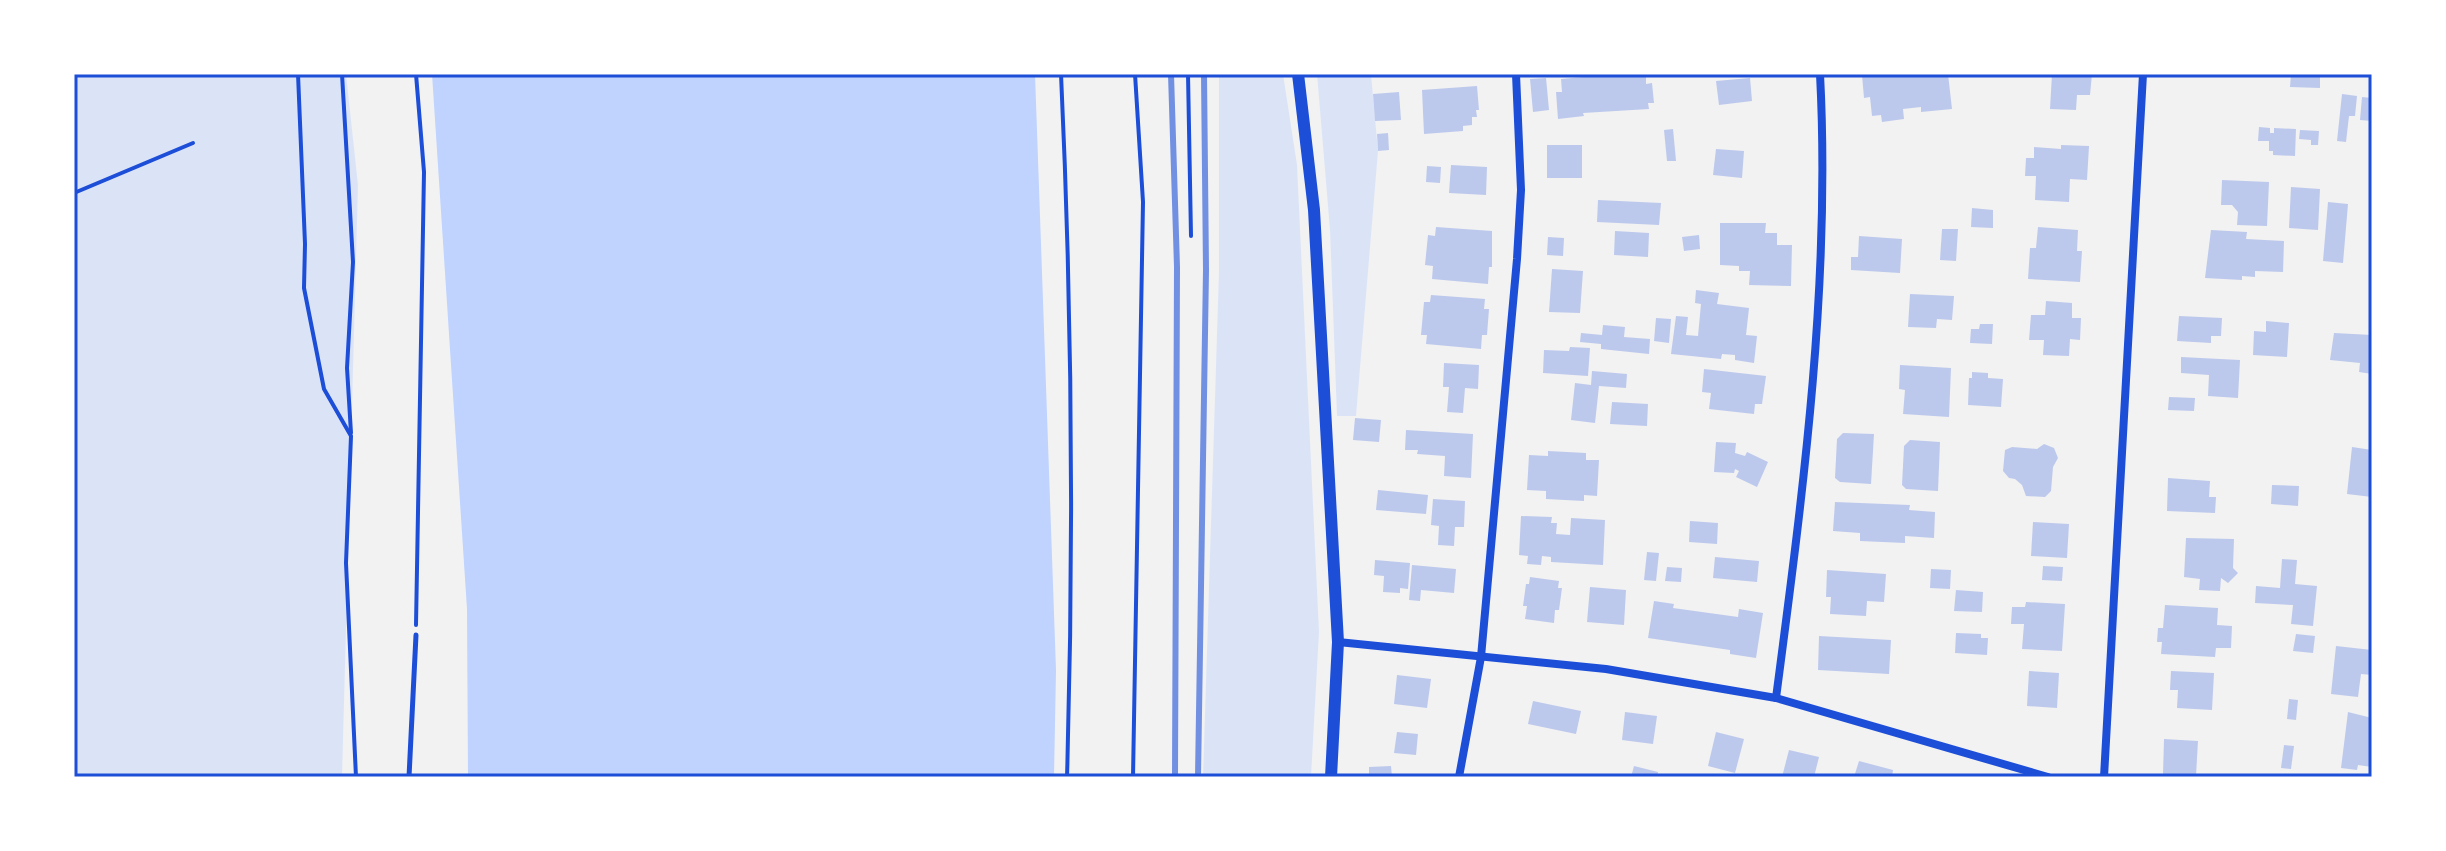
<svg xmlns="http://www.w3.org/2000/svg" width="2446" height="851" viewBox="0 0 2446 851" font-family="Literata,serif">
<rect width="100%" height="100%" fill="#f2f2f2"/>
<g fill="#dbe4f7">
<polygon points="74,74 346,74 358,185 342,777 74,777"/>
<polygon points="1219,74 1283,74 1297,165 1319,632 1311,777 1203,777 1219,271"/>
<polygon points="1317,74 1371,74 1378,151 1356,416 1337,416 1330,230"/>
</g>
<polygon fill="#bfd3fe" points="432,74 1035,74 1056,670 1054,777 468,777 467,609"/>
<g fill="#bdc9ec">
<polygon points="1618,74 1646,74 1646,84 1652,83 1654,103 1648,103 1649,109 1583,113 1584,116 1558,119 1556,92 1562,92 1561,79"/>
<polygon points="1948,74 1952,109 1921,112 1921,107 1903,109 1904,119 1882,122 1881,115 1872,116 1870,97 1864,98 1862,75"/>
<polygon points="2052,74 2092,74 2090,95 2077,95 2076,110 2050,109"/>
<polygon points="2291,74 2320,74 2320,88 2290,87"/>
<polygon points="1546,78 1549,110 1533,112 1530,79"/>
<polygon points="1750,78 1752,101 1719,105 1716,81"/>
<polygon points="1477,86 1479,110 1476,110 1477,117 1472,117 1472,125 1463,126 1463,131 1424,134 1422,90"/>
<polygon points="1399,92 1401,120 1375,121 1373,94"/>
<polygon points="2342,94 2357,96 2355,116 2349,116 2346,142 2337,141"/>
<polygon points="2362,97 2372,98 2372,121 2360,120"/>
<polygon points="2259,127 2270,128 2270,133 2274,133 2274,128 2296,129 2295,156 2273,155 2273,151 2269,151 2269,141 2258,141"/>
<polygon points="1673,129 1676,161 1667,161 1664,130"/>
<polygon points="2300,130 2319,131 2318,145 2311,145 2311,140 2299,139"/>
<polygon points="1388,133 1389,150 1378,151 1377,134"/>
<rect x="1547" y="145" width="35" height="33"/>
<polygon points="2061,145 2089,146 2087,180 2070,179 2069,202 2035,200 2036,176 2025,176 2026,158 2034,158 2034,147 2061,149"/>
<polygon points="1716,149 1744,151 1742,178 1713,175"/>
<polygon points="1451,165 1487,167 1486,195 1449,193"/>
<polygon points="1427,166 1441,167 1440,183 1426,182"/>
<polygon points="2222,180 2269,182 2267,226 2237,225 2238,212 2232,205 2221,205"/>
<polygon points="2291,187 2320,189 2318,230 2289,228"/>
<polygon points="1598,200 1661,203 1659,225 1597,222"/>
<polygon points="2328,202 2348,204 2343,263 2323,261"/>
<polygon points="1972,208 1993,210 1993,228 1971,227"/>
<polygon points="1720,223 1766,223 1765,233 1777,233 1777,245 1792,245 1791,286 1749,285 1750,271 1739,271 1739,266 1720,265"/>
<polygon points="1436,227 1492,231 1492,267 1489,267 1488,284 1432,279 1433,266 1425,265 1428,235 1435,236"/>
<polygon points="2038,227 2078,230 2077,251 2082,251 2080,282 2028,279 2030,248 2036,248"/>
<polygon points="1942,229 1958,229 1956,261 1940,260"/>
<polygon points="2211,230 2247,232 2246,239 2284,241 2283,272 2255,271 2255,277 2242,276 2242,280 2205,278"/>
<polygon points="1615,231 1649,233 1648,257 1614,255"/>
<polygon points="1699,235 1700,249 1684,251 1682,237"/>
<polygon points="1859,236 1902,239 1900,273 1851,270 1851,257 1858,257"/>
<polygon points="1548,237 1564,238 1563,256 1547,255"/>
<polygon points="1552,269 1583,271 1580,313 1549,312"/>
<polygon points="1696,290 1719,293 1717,304 1749,308 1746,335 1757,336 1754,363 1735,360 1735,355 1722,354 1721,359 1671,354 1676,316 1688,317 1686,335 1698,336 1701,304 1695,303"/>
<polygon points="1910,294 1954,296 1952,320 1937,319 1936,328 1908,327"/>
<polygon points="1431,295 1485,299 1484,309 1489,309 1487,335 1482,335 1481,349 1426,344 1427,335 1421,335 1424,302 1430,302"/>
<polygon points="2046,301 2072,303 2072,318 2081,318 2080,340 2070,339 2069,356 2043,355 2044,340 2029,340 2031,315 2045,315"/>
<polygon points="2179,316 2222,318 2221,336 2211,336 2211,343 2177,341"/>
<polygon points="1656,318 1671,319 1669,343 1654,341"/>
<polygon points="2266,321 2289,323 2287,357 2253,355 2254,331 2266,332"/>
<polygon points="1980,324 1993,324 1992,344 1970,343 1971,329 1979,329"/>
<polygon points="1603,325 1625,327 1624,337 1650,339 1649,354 1601,349 1601,344 1580,342 1581,333 1602,335"/>
<polygon points="2334,333 2372,335 2372,374 2359,372 2360,363 2330,360"/>
<polygon points="1570,347 1590,348 1588,376 1543,373 1544,350 1569,351"/>
<polygon points="2181,357 2240,360 2238,398 2208,396 2209,375 2181,373"/>
<polygon points="1444,363 1479,365 1478,389 1465,388 1463,413 1447,412 1449,387 1443,387"/>
<polygon points="1900,365 1951,368 1949,417 1903,414 1905,390 1899,389"/>
<polygon points="1704,369 1766,376 1762,404 1755,404 1754,414 1709,409 1711,393 1702,392"/>
<polygon points="1592,371 1627,374 1626,388 1599,386 1595,423 1571,420 1575,383 1591,385"/>
<polygon points="1972,372 1988,373 1988,378 2003,379 2001,407 1968,405 1969,378 1972,378"/>
<polygon points="2169,397 2195,398 2194,411 2168,410"/>
<polygon points="1612,402 1648,404 1647,426 1610,424"/>
<polygon points="1355,418 1381,420 1379,442 1353,440"/>
<polygon points="1406,430 1473,434 1471,478 1444,476 1445,456 1417,454 1418,450 1405,450"/>
<polygon points="1843,433 1874,434 1871,484 1840,482 1835,478 1837,439"/>
<polygon points="1910,440 1940,442 1938,491 1906,489 1902,485 1904,446"/>
<polygon points="1716,442 1736,443 1735,453 1745,456 1747,452 1768,462 1757,487 1736,477 1739,471 1735,469 1734,473 1714,472"/>
<polygon points="2044,444 2054,448 2058,458 2053,467 2051,491 2045,497 2026,496 2022,485 2015,479 2009,478 2003,471 2005,450 2012,447 2037,449"/>
<polygon points="2352,447 2372,450 2372,497 2347,494"/>
<polygon points="1548,451 1586,453 1586,460 1599,460 1597,496 1584,495 1584,501 1546,499 1546,491 1527,490 1529,455 1548,456"/>
<polygon points="2168,478 2210,481 2209,497 2216,497 2215,513 2167,511"/>
<polygon points="2272,485 2299,486 2298,506 2271,504"/>
<polygon points="1378,490 1428,495 1426,514 1376,510"/>
<polygon points="1433,499 1465,501 1464,527 1455,527 1454,546 1438,545 1439,526 1431,525"/>
<polygon points="1835,502 1910,505 1909,510 1935,512 1934,538 1905,536 1905,543 1860,541 1860,533 1833,531"/>
<polygon points="1521,516 1552,517 1551,523 1557,523 1556,534 1570,535 1571,518 1605,520 1603,565 1551,562 1551,557 1542,556 1541,565 1527,564 1528,556 1519,555"/>
<polygon points="1690,521 1718,523 1717,544 1689,542"/>
<polygon points="2033,522 2069,524 2067,558 2031,556"/>
<polygon points="2186,538 2234,539 2233,568 2238,573 2228,583 2221,578 2220,591 2199,590 2200,579 2184,577"/>
<polygon points="1647,552 1659,553 1656,581 1644,580"/>
<polygon points="1715,557 1759,561 1757,582 1713,578"/>
<polygon points="2282,559 2297,560 2295,584 2317,586 2313,626 2291,624 2293,605 2255,603 2256,586 2280,588"/>
<polygon points="1375,560 1410,563 1408,589 1400,588 1400,593 1383,592 1384,576 1374,575"/>
<polygon points="1412,565 1456,569 1454,593 1421,590 1420,601 1409,600"/>
<polygon points="2043,566 2063,567 2062,581 2042,580"/>
<polygon points="1667,567 1682,568 1681,582 1665,581"/>
<polygon points="1931,569 1951,570 1950,589 1930,588"/>
<polygon points="1827,570 1886,574 1884,602 1867,601 1866,616 1830,614 1831,597 1826,597"/>
<polygon points="1530,577 1559,581 1558,588 1562,588 1559,610 1555,610 1554,623 1525,619 1527,606 1523,606 1526,584 1529,584"/>
<polygon points="1590,587 1626,590 1624,625 1587,622"/>
<polygon points="1956,590 1983,592 1982,612 1954,611"/>
<polygon points="1654,601 1674,604 1673,608 1738,617 1739,609 1763,613 1756,658 1730,654 1730,650 1648,638"/>
<polygon points="2026,602 2065,604 2062,651 2022,649 2024,624 2011,624 2012,607 2025,607"/>
<polygon points="2165,605 2218,608 2217,625 2232,626 2231,648 2216,648 2215,657 2161,654 2162,642 2157,642 2158,628 2163,628"/>
<polygon points="1956,633 1981,634 1981,638 1988,638 1987,655 1955,653"/>
<polygon points="2296,634 2315,636 2313,653 2293,651"/>
<polygon points="1819,636 1891,640 1889,674 1818,670"/>
<polygon points="2336,646 2372,650 2372,675 2361,674 2358,697 2331,694"/>
<polygon points="2029,671 2059,673 2057,708 2027,706"/>
<polygon points="2171,671 2214,673 2212,710 2177,708 2178,690 2170,690"/>
<polygon points="1397,675 1431,679 1427,708 1394,704"/>
<polygon points="2289,699 2298,700 2296,720 2287,719"/>
<polygon points="1533,701 1581,711 1576,734 1528,724"/>
<polygon points="1625,712 1657,716 1653,744 1622,740"/>
<polygon points="2348,712 2372,718 2372,767 2358,765 2357,770 2341,768"/>
<polygon points="1397,732 1418,734 1416,755 1394,753"/>
<polygon points="1716,732 1744,739 1735,773 1708,766"/>
<polygon points="2164,739 2198,741 2196,776 2163,774"/>
<polygon points="2284,745 2294,746 2291,769 2281,768"/>
<polygon points="1789,750 1819,757 1814,777 1782,777"/>
<polygon points="1859,761 1893,770 1892,777 1854,777"/>
<polygon points="1391,766 1392,777 1369,777 1369,767"/>
<polygon points="1634,766 1658,772 1657,777 1631,777"/>
</g>
<g fill="none" stroke-linecap="round" stroke-linejoin="round">
<g stroke="#1d4ed8" stroke-width="4">
<polyline points="298,74 305,244 304,288 324,389 351,436 346,563 356,777"/>
<polyline points="342,74 353,262 347,368 351,433"/>
<path d="M1061,74C1072,308 1074,543 1067,777"/>
<polyline points="1188,74 1191,236"/>
<polyline points="74,193 193,143"/>
<polyline points="416,625 424,172 416,74"/>
<polyline points="1133,777 1143,202 1135,74"/>
</g>
<polyline stroke="#1d4ed8" stroke-width="5" points="409,777 416,635"/>
<g stroke="#1d4ed8" stroke-width="8">
<polyline points="1338,642 1606,669 1776,698 2048,777"/>
<path d="M1776,698C1803,492 1831,283 1820,74"/>
<polyline points="1459,777 1481,657 1517,259 1521,190 1516,74"/>
<polyline points="2104,777 2143,74"/>
</g>
<polyline stroke="#1d4ed8" stroke-width="12" points="1298,74 1314,210 1338,642 1331,777"/>
<g stroke="#7290e2" stroke-width="6">
<polyline points="1171,74 1177,267 1175,777"/>
<polyline points="1198,777 1206,270 1204,74"/>
</g>
</g>
<rect width="2446" height="851" fill="none" stroke="#ffffff" stroke-width="152"/>
<rect x="76" y="76" width="2294" height="699" fill="none" stroke="#1d4ed8" stroke-width="3"/>
</svg>
